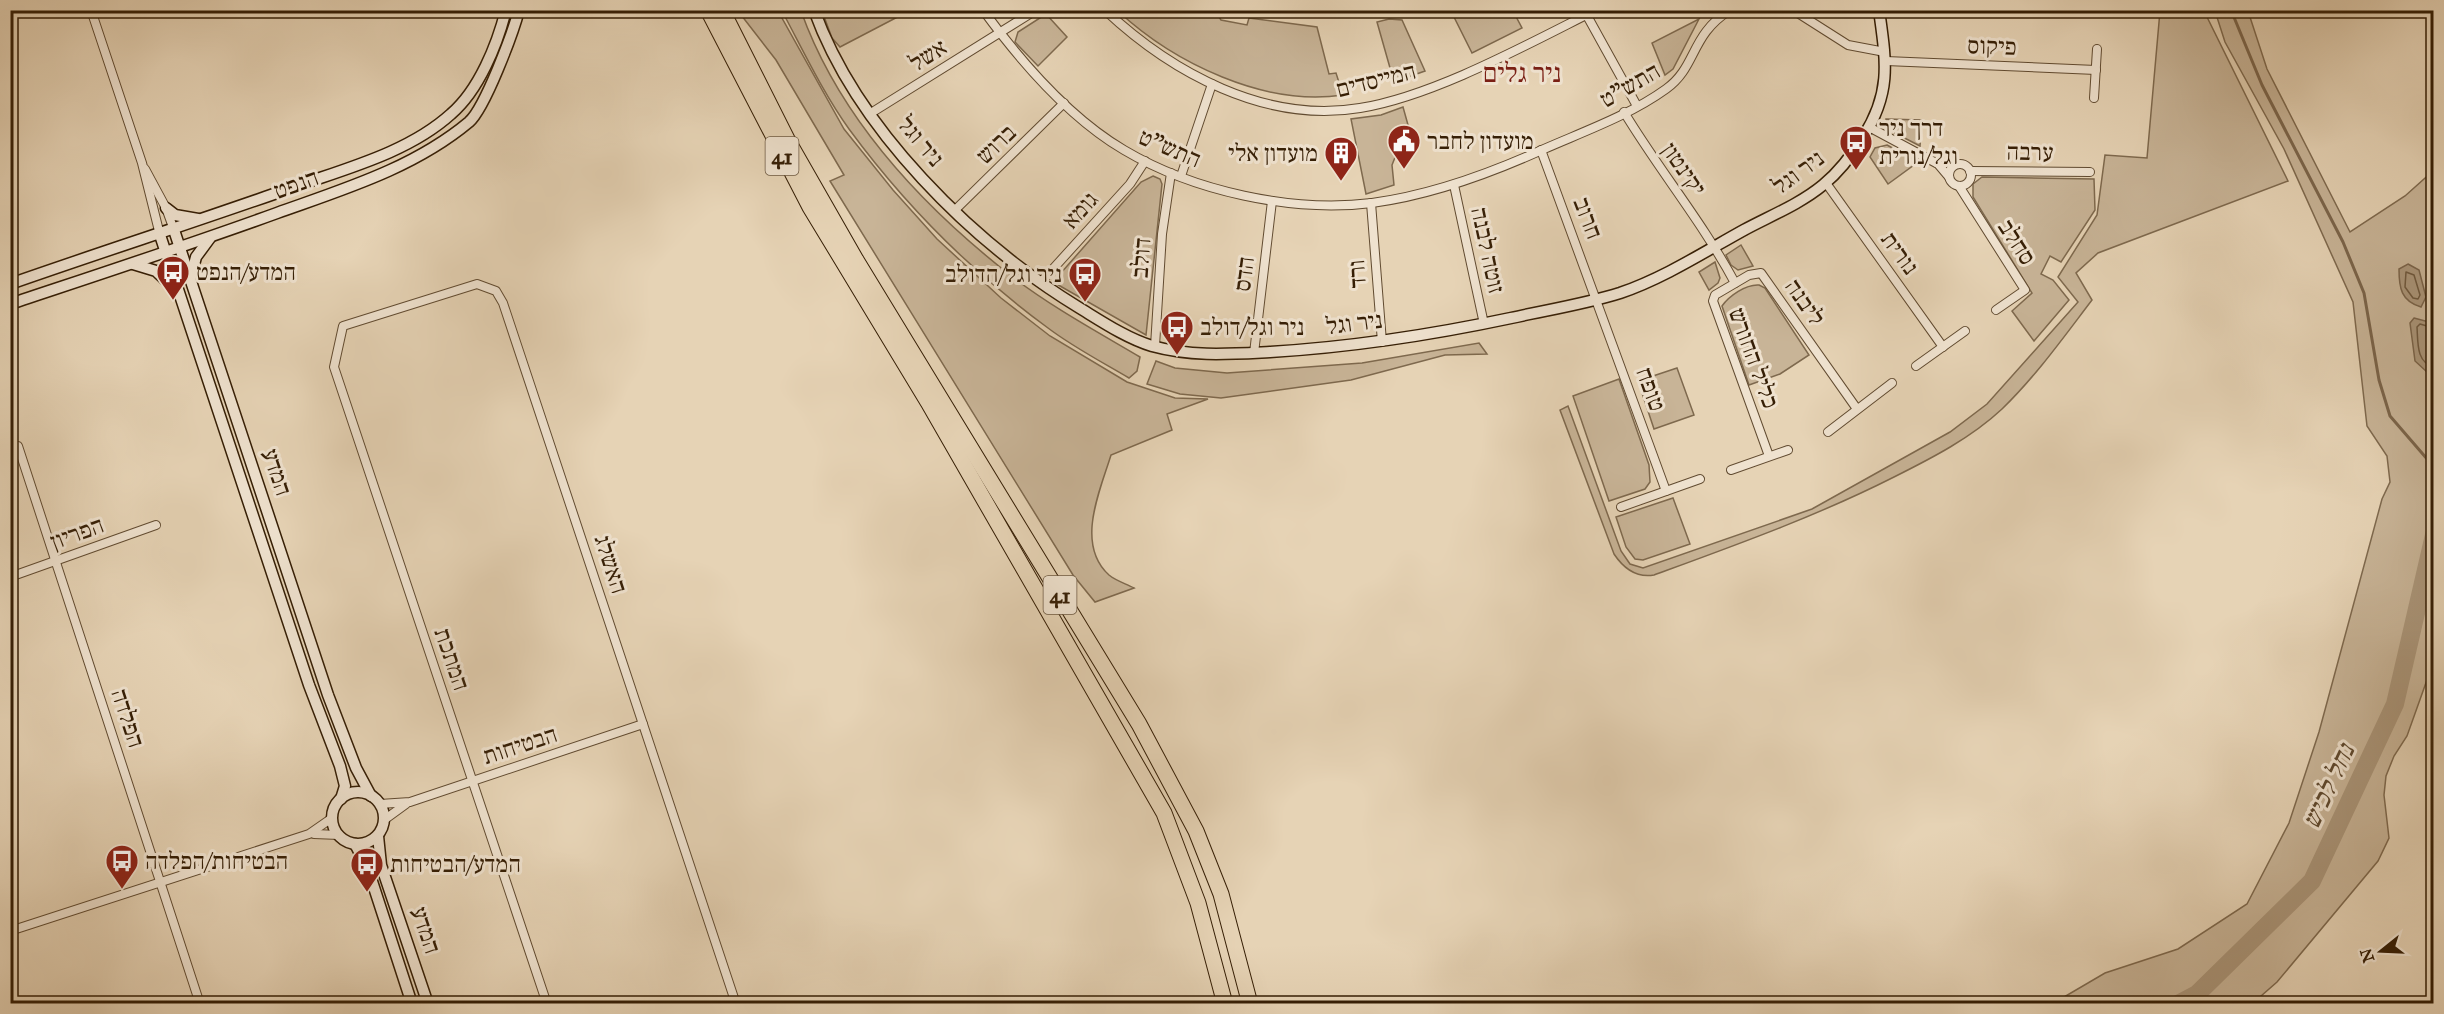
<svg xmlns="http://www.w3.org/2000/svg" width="2444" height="1014" viewBox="0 0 2444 1014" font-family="'IM FELL Great Primer','Frank Ruhl Libre',serif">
<rect width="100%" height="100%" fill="#e6d3b5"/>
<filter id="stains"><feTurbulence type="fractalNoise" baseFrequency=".00333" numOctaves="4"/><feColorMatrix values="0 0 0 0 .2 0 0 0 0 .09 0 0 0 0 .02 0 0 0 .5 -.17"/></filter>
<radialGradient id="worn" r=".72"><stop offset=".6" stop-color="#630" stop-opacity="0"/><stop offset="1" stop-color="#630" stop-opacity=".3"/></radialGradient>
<g fill="#c8b497" stroke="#7e694e" stroke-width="1.5">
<path d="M738,11H778L844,129L893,190L937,239L1001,298L1050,336L1127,382L1175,398L1208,399L1167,414L1172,430L1111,455C1100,491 1075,544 1109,575C1116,581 1127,584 1134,588L1095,602L1073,575L830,181L844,175L776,60Z"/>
<path d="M782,11H801C839,117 922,206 1010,275C1050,306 1096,331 1140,357L1137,371L1129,378C1102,362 1073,347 1048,328C973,273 904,204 849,129C823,93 803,50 782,11Z"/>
<polygon points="822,11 822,10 909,11 840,47 832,38"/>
<path d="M1118,11H1215L1221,20L1247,25L1249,18L1317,27L1329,74L1336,73L1343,95C1265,107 1174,63 1118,11Z"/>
<polygon points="1487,11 1513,11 1522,28 1472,53 1454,17"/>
<path d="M2160,11H2204L2288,181L2098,253L2076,273L2092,300C2063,338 2036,376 2002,409C1971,438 1932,458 1894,477C1817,516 1736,545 1654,575C1637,578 1624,569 1614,554L1560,410L1568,406L1621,551L1630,564L1643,568L1812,509L1950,432L1987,404L2078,302L2058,277L2097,215L2105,155L2147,158Z"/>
<polygon points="2215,11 2248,11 2267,69 2350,232 2405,196 2433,171 2433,663 2407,736 2394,756 2386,776 2384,795 2389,838 2378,861 2277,982 2253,1003 2052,1004 2105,973 2178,949 2247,904 2289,823 2319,732 2382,499 2390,482 2387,456 2367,426 2353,302 2284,149 2225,42"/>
<polygon points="1046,14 1067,37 1038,66 1015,42 1018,32"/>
<polygon points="1389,19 1402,20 1425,71 1394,82 1377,22"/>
<polygon points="1699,19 1673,69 1665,75 1652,43"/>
<polygon points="1403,107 1415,150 1396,155 1392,165 1394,185 1366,194 1351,119 1381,115"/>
<polygon points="1886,119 1922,120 1920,146 1887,129"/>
<polygon points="1887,145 1918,162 1888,184 1870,157 1875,148"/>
<polygon points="1153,176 1160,179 1162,184 1146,335 1053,282 1141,182"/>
<polygon points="1982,177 2094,179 2095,210 2061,262 2050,256 2041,274 2053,280 2069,300 2034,341 2012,311 2032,293 1973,197 1973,184"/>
<polygon points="1741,245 1753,266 1738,270 1731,265 1726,255"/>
<polygon points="1715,262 1720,278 1718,283 1709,290 1699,272"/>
<path d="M1759,285L1765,288L1809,355L1780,374L1749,385L1722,306C1729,296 1746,284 1759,285Z"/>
<polygon points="1479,343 1487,354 1445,355 1351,380 1221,398 1180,394 1147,384 1156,361 1175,368 1227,373 1362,363"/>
<polygon points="1677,368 1694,415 1654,429 1638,381"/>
<polygon points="1619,379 1649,465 1650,482 1645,489 1609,501 1573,396"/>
<polygon points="1673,498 1690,544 1643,560 1635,559 1626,547 1616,517"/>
</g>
<g fill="#aa9579" stroke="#7b654b" stroke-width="1.5">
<path d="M2408,264L2419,270L2426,297L2421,307C2401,301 2399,288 2399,269Z"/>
<polygon points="2414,318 2433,323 2433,371 2428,373 2415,361 2410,323"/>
</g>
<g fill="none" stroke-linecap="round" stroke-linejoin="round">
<g stroke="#705a3f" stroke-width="1.5">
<polygon points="2406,272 2414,275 2420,295 2418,299 2413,298 2405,287"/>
<path d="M2434,328L2420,324L2417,327C2418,341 2416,364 2434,366"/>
</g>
<polyline stroke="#7b654b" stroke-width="3" points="2231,10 2262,85 2343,242 2364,293 2379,380 2390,416 2434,467"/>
<polyline stroke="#aa9579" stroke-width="18" points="2178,1004 2197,994 2312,881 2395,704 2434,535"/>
<g stroke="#614b31" stroke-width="10">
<g id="street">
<polyline points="91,10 142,163 160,235"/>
<path d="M983,10C1021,62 1068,117 1124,150C1193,191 1292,213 1372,203C1432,195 1489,174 1544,149C1585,131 1630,115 1666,89C1697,67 1690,35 1730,10"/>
<path d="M1105,10C1172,73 1266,124 1360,108C1434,96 1528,44 1596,10"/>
<polyline points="1793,10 1848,45 1885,52"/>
<polyline points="1585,12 1637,106"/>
<polyline points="1886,61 2096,70"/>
<polyline points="2094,98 2097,49"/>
<path d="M1624,112C1659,170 1703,223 1735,283"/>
<polyline points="871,113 1036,10"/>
<polyline points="1869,127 1938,164 1949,177"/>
<polyline points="1541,150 1666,491"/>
<circle cx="1960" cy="175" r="11"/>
<polyline points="145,169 166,208 174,230"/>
<polyline points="1970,171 2090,172"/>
<polyline points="1181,176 1212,84"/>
<polyline points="1826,183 1943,347"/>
<polyline points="1454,185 1484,324"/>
<polyline points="1959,186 2025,290 1996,310"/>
<polyline points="1371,203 1382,342"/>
<polyline points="954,211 1064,103"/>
<polyline points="1041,282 1130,184 1145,161"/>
<polyline points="1155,346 1162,234 1171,173"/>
<polyline points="1254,353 1272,201"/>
<polyline points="1916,366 1965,331"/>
<polyline points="1828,432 1892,383"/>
<polyline points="18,446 200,1004"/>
<polyline points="1769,456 1713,301 1715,295 1749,275 1761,273 1857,409"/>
<polyline points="1731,470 1788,450"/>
<polyline points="1621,507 1700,479"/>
<polyline points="10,577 156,525"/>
<polyline points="380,804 410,802 643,724"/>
<polyline points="384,820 406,804"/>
<polyline points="314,834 339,835"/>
<polyline points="10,931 309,834 332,818"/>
<polyline points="547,1004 334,367 343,326 477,284 496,291 503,303 736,1004"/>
</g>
</g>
<g stroke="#351e05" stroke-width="13">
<g id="secondary">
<path d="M814,10C857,129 972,242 1078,307C1101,321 1126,338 1152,346C1192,357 1230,354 1270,352C1352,347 1431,335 1511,318C1547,310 1585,304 1620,293C1664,278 1704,252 1744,230C1770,216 1800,204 1823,185C1839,172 1852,155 1863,137C1892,92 1886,61 1879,10"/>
<polyline points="166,208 175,215 198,219"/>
<polyline points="174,230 328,695 356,768 371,796"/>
<polyline points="160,235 309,685 340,766 345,786 341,799"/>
<polyline points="133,264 156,271 175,289"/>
<polyline points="190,280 196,257 210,238"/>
<path d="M10,284C104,251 198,221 291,188C344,169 408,153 451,114C479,90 497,45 506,10"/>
<path d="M10,304C100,274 189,245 277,213C344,189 414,168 469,122C485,108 513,33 519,10"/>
<circle cx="358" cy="818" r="26"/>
<polyline points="378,836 381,865 428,1004"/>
<polyline points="355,844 368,869 412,1004"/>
</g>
</g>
<g stroke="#351e05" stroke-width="17">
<g id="highway">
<polyline points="708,10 810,207 928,402 1164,813 1198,903 1225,1004"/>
<polyline points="722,10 788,141 856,260 1139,724 1196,831 1221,894 1250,1004"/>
</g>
</g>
<use href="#street" stroke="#efe2cf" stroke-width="8"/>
<use href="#secondary" stroke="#efe2cf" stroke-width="10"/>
<use href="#highway" stroke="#e6d3b5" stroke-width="15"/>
</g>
<defs>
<g id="civic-pin" transform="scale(1.725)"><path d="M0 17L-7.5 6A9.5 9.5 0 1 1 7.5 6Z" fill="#8f2418" stroke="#efe2cf"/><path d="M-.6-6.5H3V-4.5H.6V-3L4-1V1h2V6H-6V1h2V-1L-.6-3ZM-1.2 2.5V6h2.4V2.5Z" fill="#fff"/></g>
<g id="bus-pin" transform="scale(1.725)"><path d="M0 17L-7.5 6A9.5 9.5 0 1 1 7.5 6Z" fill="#8f2418" stroke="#efe2cf"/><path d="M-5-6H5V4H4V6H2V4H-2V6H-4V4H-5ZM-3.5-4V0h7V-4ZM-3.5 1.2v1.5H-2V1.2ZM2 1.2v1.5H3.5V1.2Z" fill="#fff"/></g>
<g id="building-pin" transform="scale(1.725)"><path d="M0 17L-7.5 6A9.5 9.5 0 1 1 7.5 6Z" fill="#8f2418" stroke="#efe2cf"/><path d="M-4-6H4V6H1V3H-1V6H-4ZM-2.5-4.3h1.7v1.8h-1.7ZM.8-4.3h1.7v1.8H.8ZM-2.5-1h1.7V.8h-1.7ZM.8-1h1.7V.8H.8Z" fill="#fff"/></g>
</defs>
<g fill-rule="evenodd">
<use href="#civic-pin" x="1404" y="141"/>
<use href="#bus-pin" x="1856" y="142"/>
<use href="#building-pin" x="1341" y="153"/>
<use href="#bus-pin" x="173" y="272"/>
<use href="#bus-pin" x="1085" y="274"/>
<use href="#bus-pin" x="1177" y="327"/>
<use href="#bus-pin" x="122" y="861"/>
<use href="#bus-pin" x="367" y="864"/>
</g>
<g text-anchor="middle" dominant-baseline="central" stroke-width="6" stroke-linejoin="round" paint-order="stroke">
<g fill="#efe2cf" stroke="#6d5942" stroke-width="1.5">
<rect x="765.5" y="137" width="33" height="38" rx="4.5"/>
<rect x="1043.5" y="576" width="33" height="38" rx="4.5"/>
</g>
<g font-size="22" font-weight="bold" fill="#351e05">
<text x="782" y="156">41</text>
<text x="1060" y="595">41</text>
</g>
<g font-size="24" fill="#351e05" stroke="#efe2cf">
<text transform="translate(1992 46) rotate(2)">פיקוס</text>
<text transform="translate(928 55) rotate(-32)">אשל</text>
<text transform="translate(1376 80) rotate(-14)">המייסדים</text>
<text transform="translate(1630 85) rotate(-30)">התש"ט</text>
<text transform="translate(921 141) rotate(50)">ניר וגל</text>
<text transform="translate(996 144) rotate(-44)">ברוש</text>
<text transform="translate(1170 148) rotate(23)">התש"ט</text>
<text transform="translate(2030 152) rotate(1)">ערבה</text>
<text transform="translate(1684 169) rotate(55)">יקינטון</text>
<text transform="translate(1798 172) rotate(-36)">ניר וגל</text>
<text transform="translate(296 184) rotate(-20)">הנפט</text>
<text transform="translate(1080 210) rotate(-48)">גומא</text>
<text transform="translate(1588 218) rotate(69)">חרוב</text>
<text transform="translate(2017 242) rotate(57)">סחלב</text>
<text transform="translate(1488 250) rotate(78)">זוטה לבנה</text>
<text transform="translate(1900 253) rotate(54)">נורית</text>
<text transform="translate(1141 258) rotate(-86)">דולב</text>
<text transform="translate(1244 274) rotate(-83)">הדס</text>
<text transform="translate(1357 274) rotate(-94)">ורד</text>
<text transform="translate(1805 302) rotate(55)">ליבנה</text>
<text transform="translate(1354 323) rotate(-7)">ניר וגל</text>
<text transform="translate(1754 358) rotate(70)">כליל החורש</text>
<text transform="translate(1651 389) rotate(70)">טופח</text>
<text transform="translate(277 472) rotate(71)">המדע</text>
<text transform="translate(77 533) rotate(-20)">הפריון</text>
<text transform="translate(611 564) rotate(72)">האשלג</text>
<text transform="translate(452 659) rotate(71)">המתכת</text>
<text transform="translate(128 718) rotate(72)">הפלדה</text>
<text transform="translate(520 745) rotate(-18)">הבטיחות</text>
<text transform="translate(426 930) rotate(71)">המדע</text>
</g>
<g font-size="24" fill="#351e05" stroke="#efe2cf" text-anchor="start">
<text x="1879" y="128">דרך ניר<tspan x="1879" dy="28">וגל/נורית</tspan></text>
<text x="1427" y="141">מועדון לחבר</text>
<text x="1318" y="153" text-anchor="end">מועדון אלי</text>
<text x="196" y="272">המדע/הנפט</text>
<text x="1062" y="274" text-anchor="end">ניר וגל/הדולב</text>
<text x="1200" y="327">ניר וגל/דולב</text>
<text x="145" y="861">הבטיחות/הפלדה</text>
<text x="390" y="864">המדע/הבטיחות</text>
</g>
<g font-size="26" font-style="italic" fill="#5e482e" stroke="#efe2cf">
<text transform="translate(2328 786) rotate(-65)">נחל לכיש</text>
</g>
<g font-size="27" fill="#7a1f14" stroke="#efe2cf">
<text x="1522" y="72">ניר גלים</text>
</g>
</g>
<rect width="2444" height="1014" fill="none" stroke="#e6d3b5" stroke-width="36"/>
<rect x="12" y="12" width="2420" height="990" fill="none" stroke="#351e05" stroke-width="3"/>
<rect x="18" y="18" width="2408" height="978" fill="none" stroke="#351e05" stroke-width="1.5"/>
<g transform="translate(2381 951) rotate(252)" stroke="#efe2cf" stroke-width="4.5" paint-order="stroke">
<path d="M0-4.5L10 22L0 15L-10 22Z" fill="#351e05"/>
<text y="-9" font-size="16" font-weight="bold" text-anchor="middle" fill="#351e05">N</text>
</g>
<rect width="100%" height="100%" filter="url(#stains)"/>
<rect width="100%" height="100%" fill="url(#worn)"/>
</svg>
